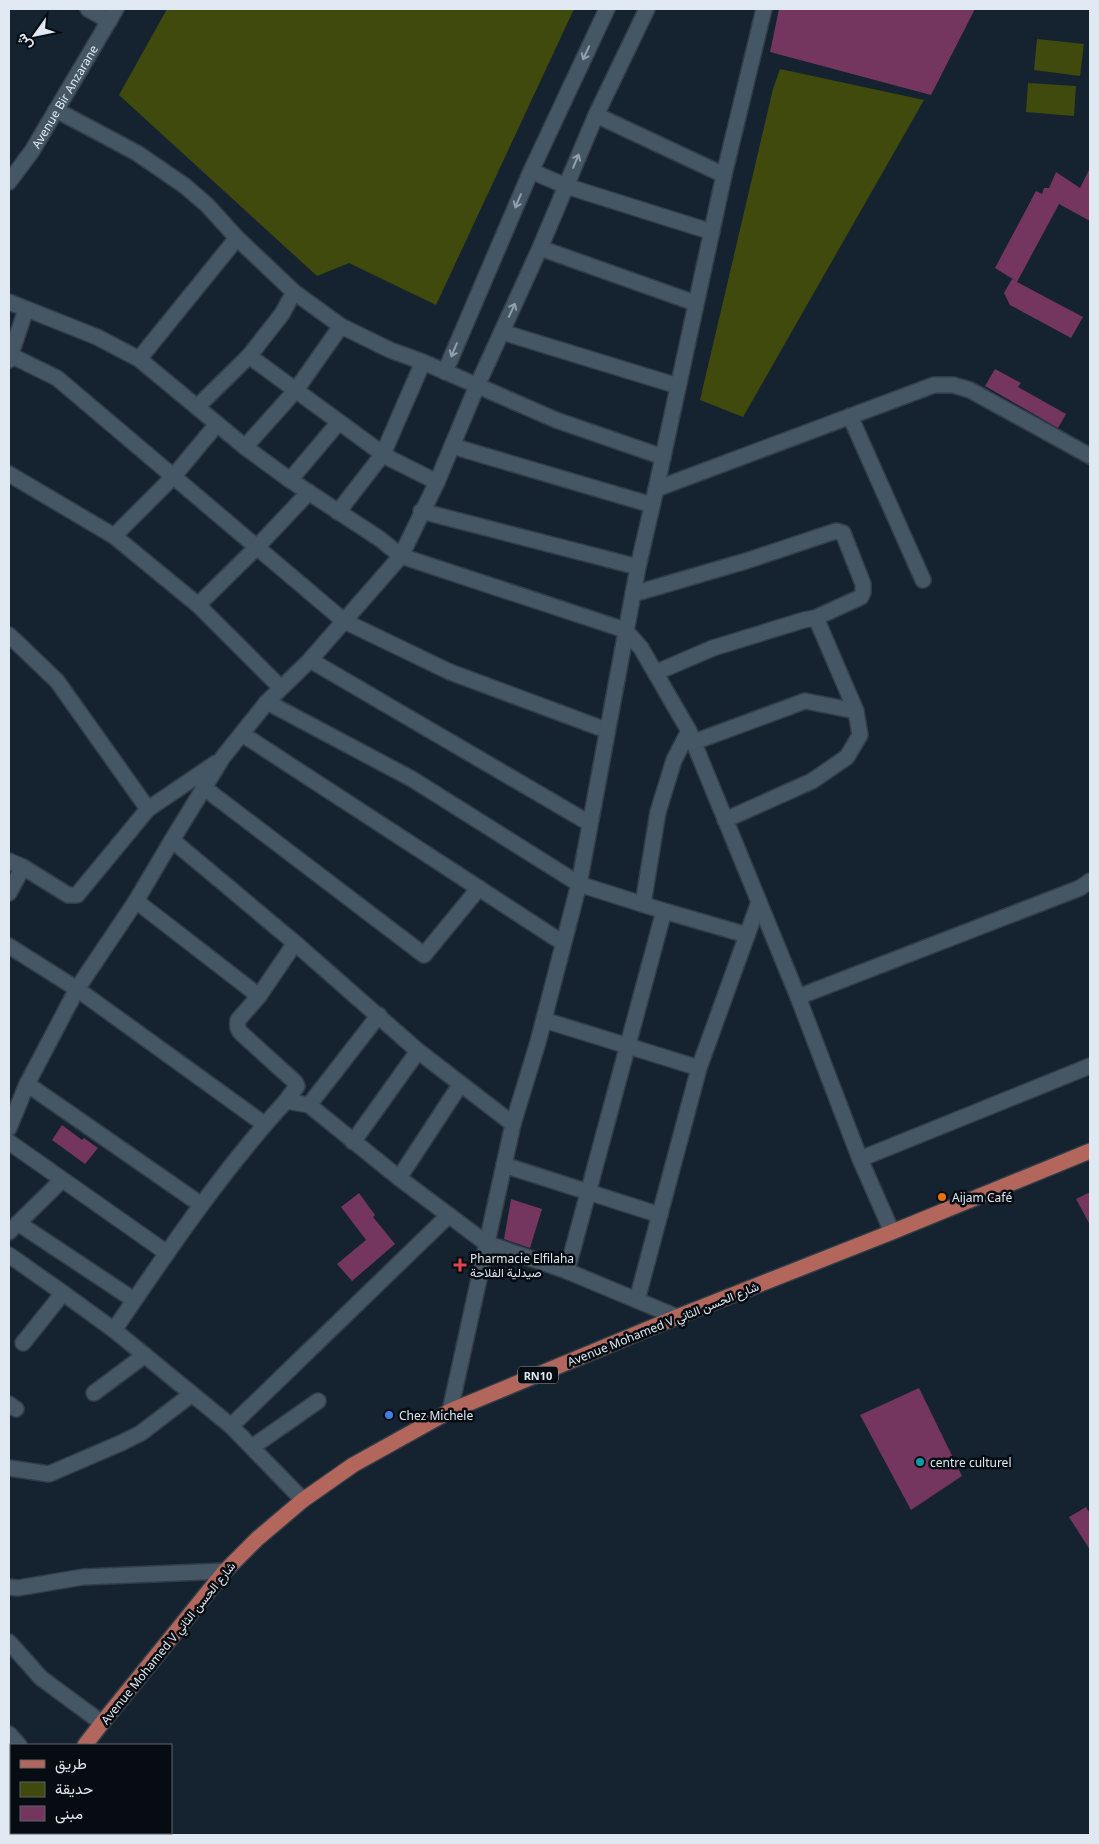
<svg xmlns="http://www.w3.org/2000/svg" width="1099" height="1844" viewBox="0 0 1099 1844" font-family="'Noto Sans',Vazirmatn,sans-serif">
<rect width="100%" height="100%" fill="#14232f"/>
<g fill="#414a0d">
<polygon points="167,9 574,9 436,305 349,263 317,276 119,95"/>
<polygon points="1037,39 1084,44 1080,76 1034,70"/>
<polygon points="780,69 924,100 743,417 700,400 773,89"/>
<polygon points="1028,83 1076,86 1074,116 1026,112"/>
</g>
<g fill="#74355e">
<polygon points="779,9 975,9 931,95 770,52"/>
<polygon points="1090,168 1090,221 1059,204 1017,282 1083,317 1071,338 1010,305 1004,293 1012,279 1016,281 995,268 1036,191 1042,194 1044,188 1049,188 1056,172 1080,188"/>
<polygon points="995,369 1021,383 1018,387 1066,414 1058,428 985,386"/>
<polygon points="62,1125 82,1140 84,1138 98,1148 85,1164 52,1140"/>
<polygon points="1090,1192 1090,1225 1076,1199"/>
<polygon points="359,1193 375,1215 373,1217 395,1244 352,1281 337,1264 366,1240 341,1207"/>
<polygon points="511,1199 542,1209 530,1248 504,1239"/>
<polygon points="919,1388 962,1476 911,1510 860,1415"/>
<polygon points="1086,1507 1090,1514 1090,1550 1069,1517"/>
</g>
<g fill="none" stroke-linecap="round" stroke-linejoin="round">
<g stroke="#323d47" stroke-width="18">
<g id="minor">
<polyline points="88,9 109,21"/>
<polyline points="56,110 137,153 185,186 207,205 237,238 294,292 341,326 390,350 423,362 556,420 663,457"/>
<polyline points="596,115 724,175"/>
<polyline points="531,171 566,186 712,232"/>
<path id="s1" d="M9,182L32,151L116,9"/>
<polyline points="540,248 695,303"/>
<polyline points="9,302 97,337 139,359 245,447 290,480 380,539 401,556 625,630 641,648 689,731 798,997 860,1159 892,1232"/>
<polyline points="502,332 678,386"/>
<polyline points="10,355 57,378 344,621 450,672 606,730"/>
<polyline points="249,356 387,457 437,482"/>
<polyline points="139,359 237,238"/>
<polyline points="9,360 26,309"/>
<polyline points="445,372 531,171 607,9"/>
<polyline points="197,407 249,356 282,314 294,292"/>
<polyline points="850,416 923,580"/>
<polyline points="452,446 652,505"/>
<polyline points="245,447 296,390 341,326"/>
<polyline points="9,474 114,536 198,605 280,687"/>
<polyline points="290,480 339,422"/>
<polyline points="656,489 934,385 953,385 970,390 1090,456"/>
<polyline points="421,511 638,567"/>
<polyline points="338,512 383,454 423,362"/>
<polyline points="114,536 173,477 217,424"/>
<polyline points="633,594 746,561 836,531 843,533 863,584 863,592 861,597 815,618"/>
<polyline points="198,605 256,548 309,492"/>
<polyline points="9,635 57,681 148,809"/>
<polyline points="310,660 589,823"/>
<polyline points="657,672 713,648 804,620 815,618 819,625 856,711 860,735 847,757 812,781 725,820"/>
<polyline points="267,702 412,779 579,884 664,911 747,935"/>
<polyline points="242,734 563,943"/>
<polyline points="694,742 805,701 856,711"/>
<polyline points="203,787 424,955 479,888"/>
<polyline points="9,861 23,867 9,893"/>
<polyline points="23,867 68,895 77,895 148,809 216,763"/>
<polyline points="136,901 259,996"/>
<polyline points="643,904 658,812 674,760 689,731"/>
<polyline points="9,946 77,989 264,1124"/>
<polyline points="798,997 1080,888 1090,881"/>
<polyline points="544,1020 699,1068"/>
<polyline points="27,1084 200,1204"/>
<path d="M286,1101L297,1086L295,1082L241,1033C237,1029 237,1025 238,1020L259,996L295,943"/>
<polyline points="309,1105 379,1015"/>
<polyline points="513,1124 418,1051 295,943 172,840 223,757 267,702 310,660 401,556 437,482 477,386 540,248 596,115 647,9"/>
<polyline points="9,1128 27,1084 77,989 136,901 172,840"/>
<polyline points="9,1142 167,1253"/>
<polyline points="353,1142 418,1051"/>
<polyline points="860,1159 1090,1066"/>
<polyline points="504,1165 660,1215"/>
<polyline points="399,1178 460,1085"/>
<polyline points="18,1223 134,1300"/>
<polyline points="9,1232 62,1180"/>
<polyline points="9,1255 63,1293"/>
<polyline points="567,1271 664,911"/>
<polyline points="637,1300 699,1068 759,902"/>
<polyline points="23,1343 63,1293 114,1330"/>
<polyline points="94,1393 145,1355"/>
<polyline points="9,1404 16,1409"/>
<polyline points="450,1411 513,1124 538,1042 579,884 638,567 656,489 724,175 764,9"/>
<polyline points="231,1426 449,1215"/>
<polyline points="252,1447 318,1401"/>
<polyline points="9,1468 49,1474 121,1443 141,1433 192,1394"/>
<path d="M303,1500L231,1426L114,1330C168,1251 221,1172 286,1101L309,1105L399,1178L486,1243L567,1271L677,1317"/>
<polyline points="9,1587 18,1588 83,1577 225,1571"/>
<polyline points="9,1642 41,1678 102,1723"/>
<polyline points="9,1734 19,1745"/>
</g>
</g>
<g stroke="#323d47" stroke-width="18">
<g id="major">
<polyline points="85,1745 102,1723 225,1571 257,1539 303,1500 353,1465 450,1411 677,1317 892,1232 1090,1151"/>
<polyline points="13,1835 15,1833"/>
</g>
</g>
<use href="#minor" stroke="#455664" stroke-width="15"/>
<use href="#major" stroke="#b3675c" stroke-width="15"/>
</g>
<defs><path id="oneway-shaft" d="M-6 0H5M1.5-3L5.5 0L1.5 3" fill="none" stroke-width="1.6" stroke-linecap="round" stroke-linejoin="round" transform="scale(1.25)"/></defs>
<g stroke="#92a0ab">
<use href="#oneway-shaft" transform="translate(586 53) rotate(115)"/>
<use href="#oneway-shaft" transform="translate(576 161) rotate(-67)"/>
<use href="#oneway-shaft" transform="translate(518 201) rotate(113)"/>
<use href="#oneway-shaft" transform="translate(512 310) rotate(-65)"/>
<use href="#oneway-shaft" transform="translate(454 350) rotate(113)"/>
</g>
<circle fill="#e8710a" stroke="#060c11" stroke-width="2" cx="942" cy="1197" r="5"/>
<path fill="#e0444e" stroke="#060c11" stroke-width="2" d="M457.5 1257.5h5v5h5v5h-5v5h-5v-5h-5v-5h5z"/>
<circle fill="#3f7fe0" stroke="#060c11" stroke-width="2" cx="389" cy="1415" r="5"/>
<circle fill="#0f9aa8" stroke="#060c11" stroke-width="2" cx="920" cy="1462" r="5"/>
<g text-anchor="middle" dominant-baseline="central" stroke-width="5" stroke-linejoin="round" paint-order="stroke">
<rect fill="#060c11" stroke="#9fa7ae" stroke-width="1" x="518" y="1366.5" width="40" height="17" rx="4"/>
<g font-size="11" font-weight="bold" fill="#e0e9f2">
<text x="538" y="1375">RN10</text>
</g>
<g font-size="12" fill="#e0e9f2" stroke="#060c11">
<text stroke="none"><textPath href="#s1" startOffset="102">Avenue Bir Anzarane</textPath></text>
<text transform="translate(663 1324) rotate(-22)">Avenue Mohamed V شارع الحسن الثاني</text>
<text transform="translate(168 1643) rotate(-51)">Avenue Mohamed V شارع الحسن الثاني</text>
</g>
<g font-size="12" fill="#e0e9f2" stroke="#060c11" text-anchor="start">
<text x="952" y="1197">Aijam Café</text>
<text x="470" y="1258">Pharmacie Elfilaha<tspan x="470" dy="14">صيدلية الفلاحة</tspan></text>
<text x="399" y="1415">Chez Michele</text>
<text x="930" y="1462">centre culturel</text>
</g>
</g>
<rect width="1099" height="1844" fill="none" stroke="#e0e9f2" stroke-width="20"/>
<rect x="10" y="1744" width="162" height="90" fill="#060c11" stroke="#5d646b"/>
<rect x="20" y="1760" width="25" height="8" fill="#b3675c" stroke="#5d646b"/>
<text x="55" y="1769" font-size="15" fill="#e0e9f2">طريق</text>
<rect x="20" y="1782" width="25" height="15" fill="#414a0d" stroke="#5d646b"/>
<text x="55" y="1794" font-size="15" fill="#e0e9f2">حديقة</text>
<rect x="20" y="1806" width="25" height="15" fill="#74355e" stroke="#5d646b"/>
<text x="55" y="1819" font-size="15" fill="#e0e9f2">مبنى</text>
<g transform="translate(35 35) rotate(237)" stroke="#060c11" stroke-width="4" paint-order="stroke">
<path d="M0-4L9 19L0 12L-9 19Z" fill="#e0e9f2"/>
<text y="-8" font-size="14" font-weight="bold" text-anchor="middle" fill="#e0e9f2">ش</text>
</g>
</svg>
